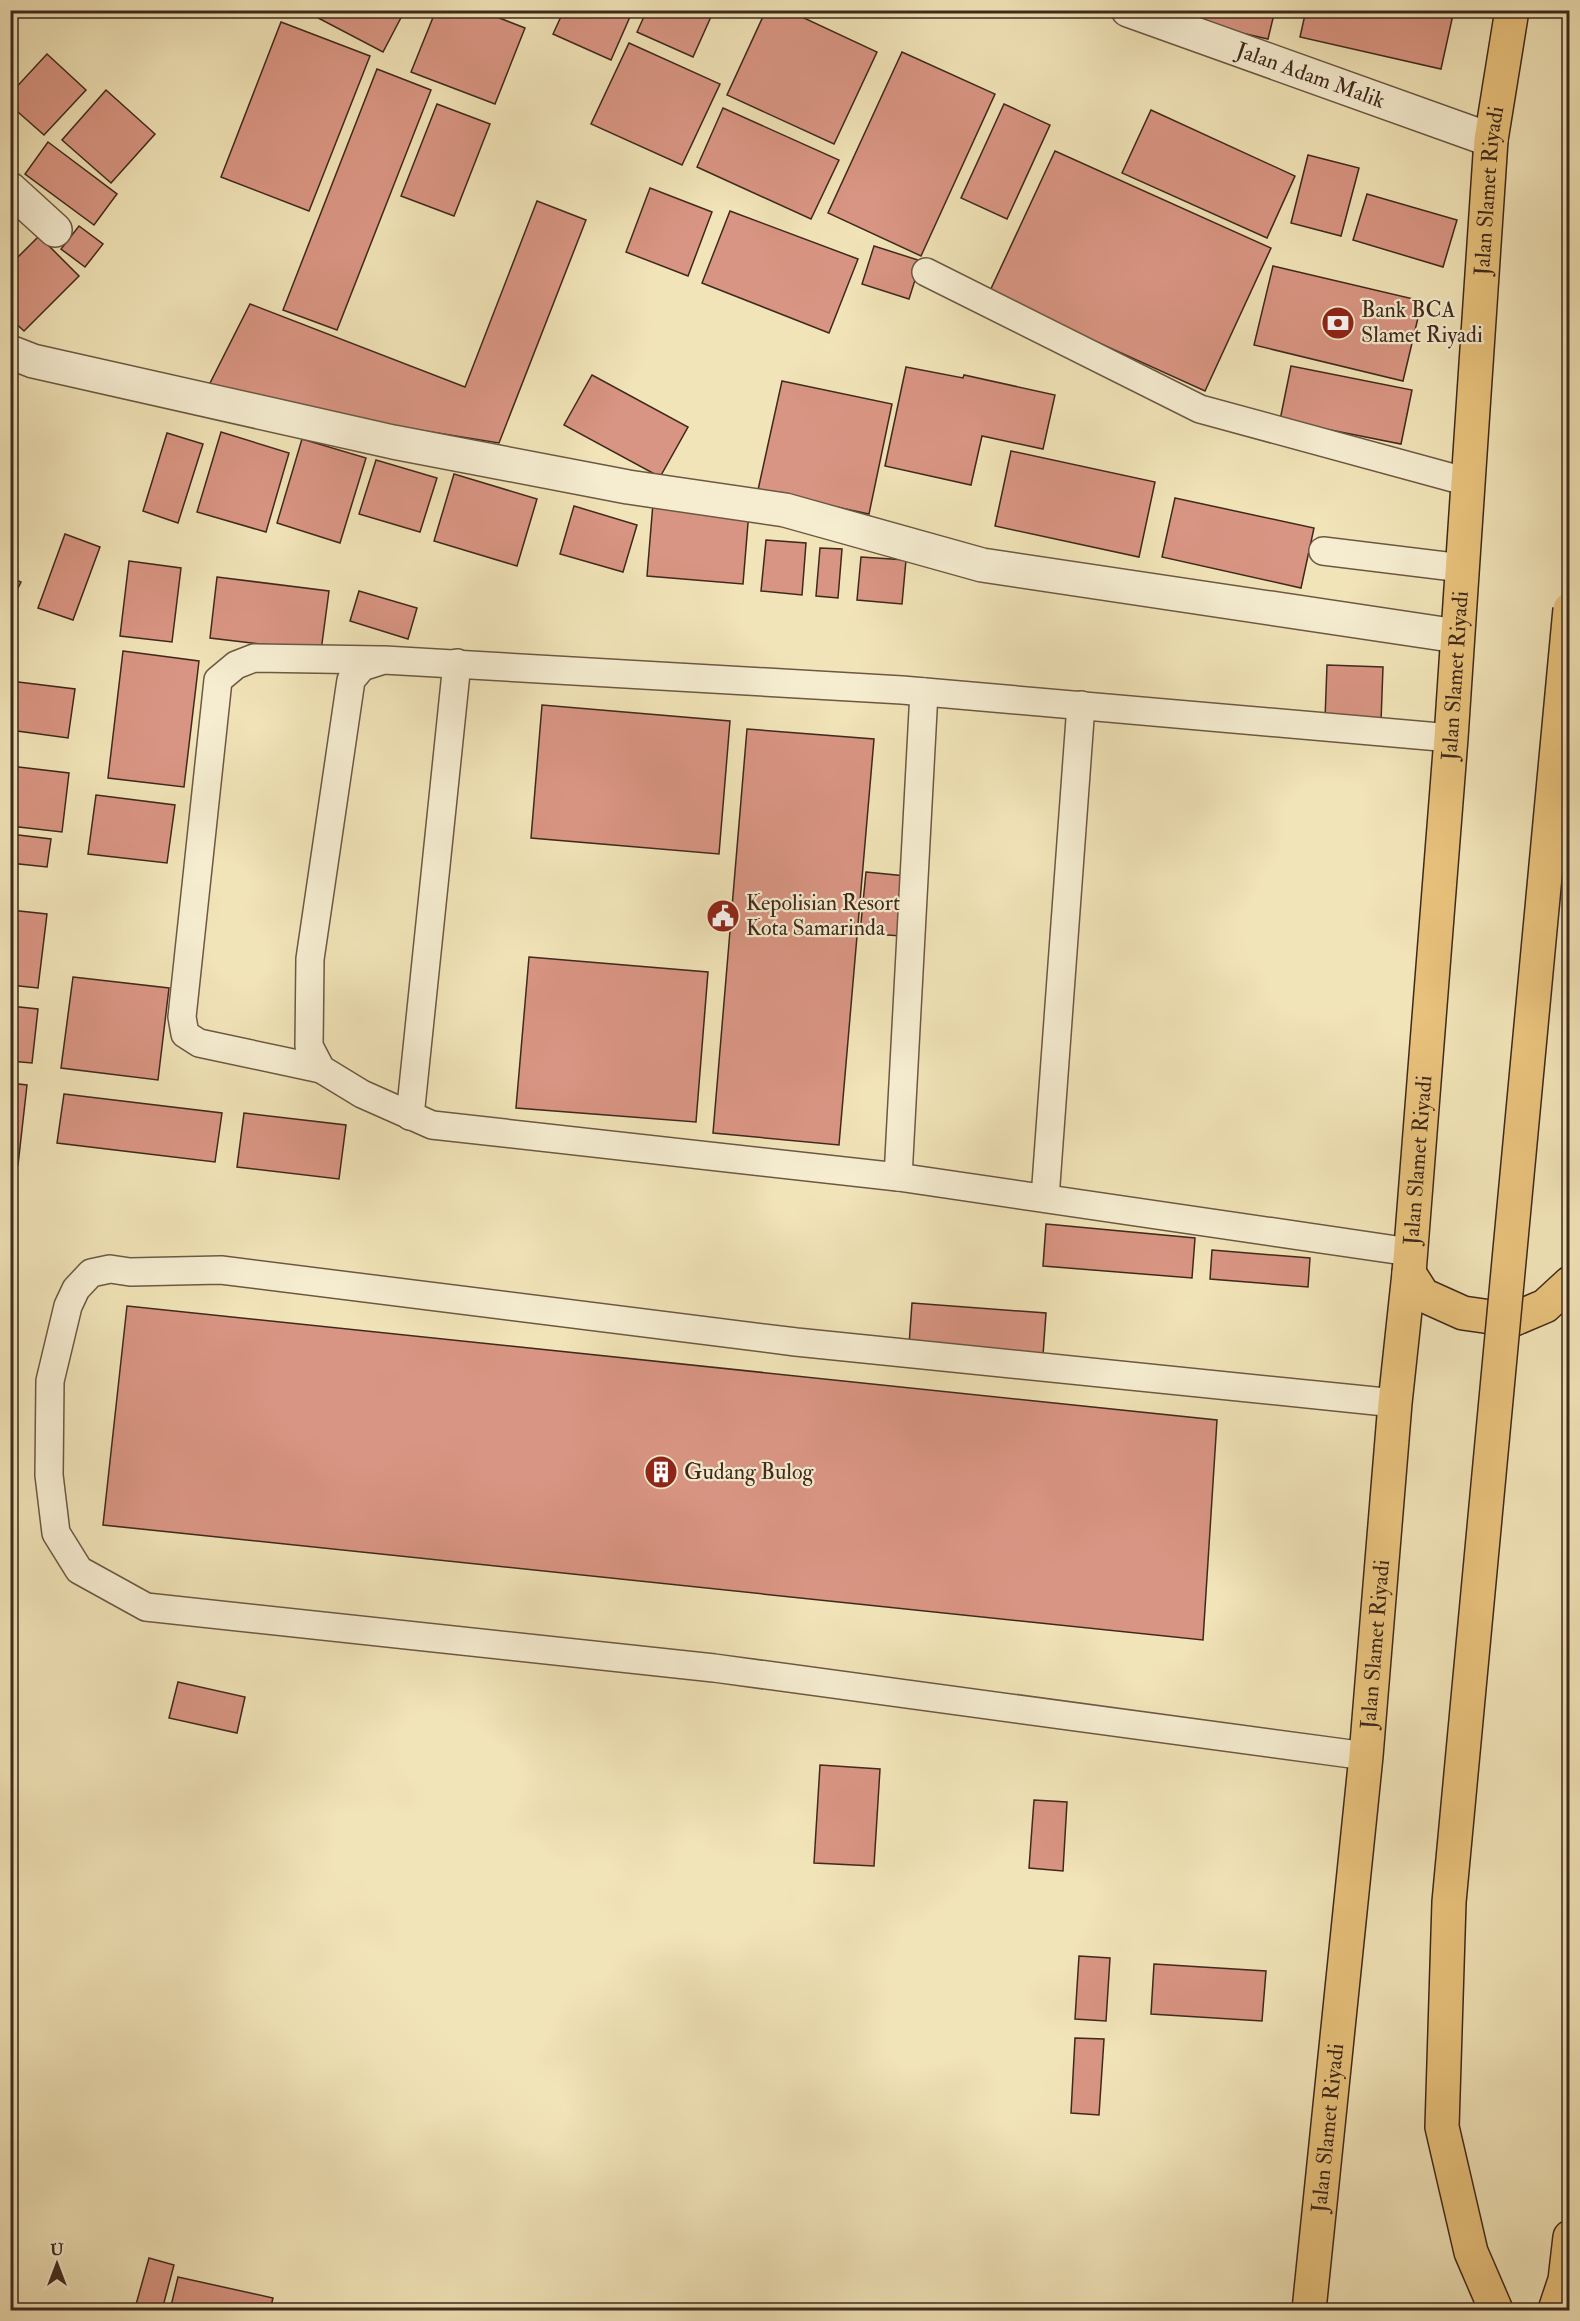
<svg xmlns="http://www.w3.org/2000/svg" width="1580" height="2321" viewBox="0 0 1580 2321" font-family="'IM FELL Double Pica',serif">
<rect width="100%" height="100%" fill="#f1e4b8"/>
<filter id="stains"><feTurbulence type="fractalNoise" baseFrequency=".00333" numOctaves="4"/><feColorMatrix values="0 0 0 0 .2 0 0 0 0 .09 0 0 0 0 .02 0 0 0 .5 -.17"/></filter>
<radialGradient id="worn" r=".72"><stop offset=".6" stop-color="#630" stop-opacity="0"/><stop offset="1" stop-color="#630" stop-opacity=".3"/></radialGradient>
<g fill="#d99583" stroke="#3f291c" stroke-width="1.5">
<polygon points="303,10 405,10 383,52"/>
<polygon points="436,10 479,10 525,28 495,104 411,72"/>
<polygon points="564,10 633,10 611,60 553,34"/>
<polygon points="647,10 714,10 693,57 637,32"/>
<polygon points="766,10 787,10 877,52 834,144 727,95"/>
<polygon points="1200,10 1275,10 1268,39 1197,23"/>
<polygon points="1306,10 1454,10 1441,69 1300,37"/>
<polygon points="281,22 370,56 309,211 221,177"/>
<polygon points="629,43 720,84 682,165 591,124"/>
<polygon points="902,52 995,94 921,256 828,213"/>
<polygon points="47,54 86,90 44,135 10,105 10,94"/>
<polygon points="377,69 431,90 337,330 283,310"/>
<polygon points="106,90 155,134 111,183 62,140"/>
<polygon points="437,104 490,124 454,216 401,196"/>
<polygon points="1004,104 1050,125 1007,219 961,198"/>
<polygon points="723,108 839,160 811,219 697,167"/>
<polygon points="1151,110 1295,176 1267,238 1122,173"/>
<polygon points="48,142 117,194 94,225 25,174"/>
<polygon points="1055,151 1271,248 1205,391 989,293"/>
<polygon points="1308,155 1359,168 1341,236 1291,223"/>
<polygon points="650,188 712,212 688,276 626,252"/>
<polygon points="1367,194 1457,220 1443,267 1353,240"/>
<polygon points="537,201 586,220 499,443 204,395 250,304 465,387"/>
<polygon points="730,211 858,259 829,333 702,283"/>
<polygon points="79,226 103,244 85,267 61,249"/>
<polygon points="39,236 79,276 24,331 10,318 10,265"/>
<polygon points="874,246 921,261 909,299 862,284"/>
<polygon points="1273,266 1422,301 1403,381 1254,345"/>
<polygon points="1291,366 1412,390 1401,444 1280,420"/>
<polygon points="906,367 963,378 964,375 1055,395 1043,449 982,436 971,485 885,466"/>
<polygon points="592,375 688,427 660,477 564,425"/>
<polygon points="782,381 892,404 869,514 758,490"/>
<polygon points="221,432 289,453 266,532 197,512"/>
<polygon points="167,433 203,444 178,523 143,511"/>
<polygon points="302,439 366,458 340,543 277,523"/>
<polygon points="1011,451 1155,482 1139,557 995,526"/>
<polygon points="376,460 437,478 420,532 359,514"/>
<polygon points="454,474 537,499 517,566 434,541"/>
<polygon points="1175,498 1314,528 1301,588 1162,557"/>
<polygon points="653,503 749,511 743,584 647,576"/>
<polygon points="574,506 637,525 623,572 560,554"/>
<polygon points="65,534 100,547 73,620 38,608"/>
<polygon points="766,540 806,543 802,595 761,591"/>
<polygon points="820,548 842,549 838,598 816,596"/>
<polygon points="861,557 906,560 902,604 857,600"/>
<polygon points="129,561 181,568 172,642 120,636"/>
<polygon points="10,577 21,582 10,604"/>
<polygon points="217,577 329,591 321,651 210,638"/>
<polygon points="359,591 417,608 408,639 350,621"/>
<polygon points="123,651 199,661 184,787 108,778"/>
<polygon points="1327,665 1383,667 1381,722 1325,719"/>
<polygon points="10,681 75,689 68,738 10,730"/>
<polygon points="542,705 730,721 719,854 531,838"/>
<polygon points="747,729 874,739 839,1145 713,1133"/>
<polygon points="10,766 69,773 62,832 10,826"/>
<polygon points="96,795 175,805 167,863 88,854"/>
<polygon points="10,834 51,839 47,867 10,863"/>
<polygon points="866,872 906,876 901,936 860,933"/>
<polygon points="10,910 47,914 38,988 10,985"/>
<polygon points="529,957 708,972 696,1122 516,1108"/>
<polygon points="73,977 169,988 158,1080 61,1068"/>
<polygon points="10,1006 38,1009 32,1063 10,1061"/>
<polygon points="10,1083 27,1085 18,1165 10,1164"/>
<polygon points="64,1094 222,1113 215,1162 57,1143"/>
<polygon points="244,1113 346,1125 339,1179 237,1167"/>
<polygon points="1046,1224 1195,1238 1192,1278 1043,1266"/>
<polygon points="1212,1250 1310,1258 1308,1287 1210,1279"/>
<polygon points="912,1303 1046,1313 1043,1355 909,1345"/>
<polygon points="127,1306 1217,1420 1203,1640 103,1525"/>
<polygon points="178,1682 245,1697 237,1733 169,1718"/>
<polygon points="820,1765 880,1769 874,1866 814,1863"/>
<polygon points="1034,1800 1067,1802 1063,1871 1029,1868"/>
<polygon points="1079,1956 1110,1958 1106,2021 1075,2019"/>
<polygon points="1154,1964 1266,1971 1262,2021 1151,2014"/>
<polygon points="1075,2038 1104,2039 1099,2115 1071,2113"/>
<polygon points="149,2258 174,2265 162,2310 135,2308"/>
<polygon points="178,2277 273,2298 270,2310 170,2310"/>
</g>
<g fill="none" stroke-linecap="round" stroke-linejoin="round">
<g stroke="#6c5843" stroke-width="30">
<g id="service">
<polyline points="926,272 1200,409 1468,482"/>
<polyline points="1323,551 1462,568"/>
<polyline points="321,1069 199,1043 185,1034 182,1017 218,680 236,665 254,658 380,660"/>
<polyline points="410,1116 457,663"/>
<polyline points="898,1177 924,692"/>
<polyline points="1045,1198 1081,705"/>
<polyline points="1410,1252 898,1177 432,1125 362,1094 321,1069 309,1046 310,959 351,680 362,667 384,660 902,690 1451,738"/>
<polyline points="1366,1756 714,1668 146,1607 79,1570 56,1533 49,1475 50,1381 68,1306 76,1289 91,1273 110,1269 130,1272 221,1270 796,1342 1395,1403"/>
</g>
</g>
<g stroke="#6c5843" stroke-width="36">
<g id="minor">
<polyline points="10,189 55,230"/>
<polyline points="10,352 33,361 393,442 628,487 785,510 982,565 1457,636"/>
</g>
</g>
<g stroke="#6c5843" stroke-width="36">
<g id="tertiary">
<path id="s1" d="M1128,10L1491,140"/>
</g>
</g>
<g stroke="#3f291c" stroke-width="36">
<g id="trunk">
<polyline points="1409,1273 1423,1295 1463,1313 1512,1320 1545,1306 1570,1283"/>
<path id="s2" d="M1309,2310L1366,1756L1395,1403L1409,1273L1451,738L1491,140L1512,10"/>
<polyline points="1555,2310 1565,2280 1570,2237"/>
</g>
</g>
<use href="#service" stroke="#f6edd1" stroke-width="27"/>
<use href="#minor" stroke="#f6edd1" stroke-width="33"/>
<use href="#tertiary" stroke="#f6edd1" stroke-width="33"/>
<use href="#trunk" stroke="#e8c27c" stroke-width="33"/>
<g stroke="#3f291c" stroke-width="36" stroke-linecap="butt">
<polyline id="trunk-bridge" points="1496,2310 1471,2252 1442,2127 1449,1902 1570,609"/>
</g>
<use href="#trunk-bridge" stroke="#e8c27c" stroke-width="33"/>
</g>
<defs>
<g id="bank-disc" transform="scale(1.725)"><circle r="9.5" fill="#8f2418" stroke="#f6edd1"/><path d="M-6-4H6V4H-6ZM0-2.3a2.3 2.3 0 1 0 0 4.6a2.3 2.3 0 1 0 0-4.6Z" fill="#fff"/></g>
<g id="civic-disc" transform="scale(1.725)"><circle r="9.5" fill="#8f2418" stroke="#f6edd1"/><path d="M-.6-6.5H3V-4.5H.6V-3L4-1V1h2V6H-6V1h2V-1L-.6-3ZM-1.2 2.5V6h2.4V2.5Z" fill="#fff"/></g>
<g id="building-disc" transform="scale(1.725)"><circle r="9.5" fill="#8f2418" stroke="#f6edd1"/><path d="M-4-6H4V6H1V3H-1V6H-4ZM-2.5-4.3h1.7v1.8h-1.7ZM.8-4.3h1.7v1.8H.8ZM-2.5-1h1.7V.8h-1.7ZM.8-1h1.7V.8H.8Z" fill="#fff"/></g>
</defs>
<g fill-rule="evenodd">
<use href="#bank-disc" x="1338" y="323"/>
<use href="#civic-disc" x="723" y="916"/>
<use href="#building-disc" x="661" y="1472"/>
</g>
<g text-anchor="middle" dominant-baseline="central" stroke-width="4.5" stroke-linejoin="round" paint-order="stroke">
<g font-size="22" fill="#3f291c" stroke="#f6edd1">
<text stroke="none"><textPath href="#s1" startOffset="194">Jalan Adam Malik</textPath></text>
<text stroke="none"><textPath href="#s2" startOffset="2127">Jalan Slamet Riyadi</textPath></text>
<text stroke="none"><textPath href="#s2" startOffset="1641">Jalan Slamet Riyadi</textPath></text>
<text stroke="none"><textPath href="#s2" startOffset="1155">Jalan Slamet Riyadi</textPath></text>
<text stroke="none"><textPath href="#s2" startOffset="669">Jalan Slamet Riyadi</textPath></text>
<text stroke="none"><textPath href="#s2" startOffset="183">Jalan Slamet Riyadi</textPath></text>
</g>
<g font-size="22" fill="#3f291c" stroke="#f6edd1" text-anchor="start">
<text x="1361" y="310">Bank BCA<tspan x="1361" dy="25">Slamet Riyadi</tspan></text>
<text x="746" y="903">Kepolisian Resort<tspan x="746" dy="25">Kota Samarinda</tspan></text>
<text x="684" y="1472">Gudang Bulog</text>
</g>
</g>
<rect width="1580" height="2321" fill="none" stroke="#f1e4b8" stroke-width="36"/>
<rect x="12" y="12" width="1556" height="2297" fill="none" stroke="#3f291c" stroke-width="3"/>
<rect x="18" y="18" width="1544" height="2285" fill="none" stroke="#3f291c" stroke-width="1.5"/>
<g transform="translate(57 2264)" stroke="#f6edd1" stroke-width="4.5" paint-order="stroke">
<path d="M0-4.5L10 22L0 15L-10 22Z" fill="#3f291c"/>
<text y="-9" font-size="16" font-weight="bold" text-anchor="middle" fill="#3f291c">U</text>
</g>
<rect width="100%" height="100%" filter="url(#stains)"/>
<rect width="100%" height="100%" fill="url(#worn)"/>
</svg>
